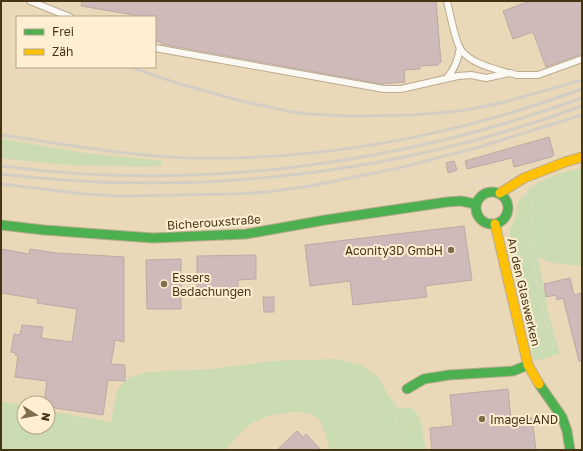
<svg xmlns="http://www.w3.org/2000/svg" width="583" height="451" viewBox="0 0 583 451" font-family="'Golos Text',sans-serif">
<rect width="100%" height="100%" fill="#ead9b8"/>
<g fill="#cbdbb2">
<path d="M1,139L85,153L162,161V165C146,168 131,166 116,166C77,166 39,163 1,158Z"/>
<polygon points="582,168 582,266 553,263 538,257 548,312 560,354 534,361 516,280 510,245 510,229 516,217 517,204 530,188 543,180 558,174"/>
<path d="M336,359L361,365L379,378L388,395L398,408H413L420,419L426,450H330C328,442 323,424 318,418C306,406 268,414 254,422C246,426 232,443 225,450H1V401L24,406V427H48V411L111,422L117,390L128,378L148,372L211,369L273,361Z"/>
</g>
<g fill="#cebab9" stroke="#bbaaa6">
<polygon points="82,1 436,1 441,62 438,65 420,66 420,69 404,70 405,82 381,84 161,44 161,42 155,41 155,17 145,17 81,6"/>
<polygon points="530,1 582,1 582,54 546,67 533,32 513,39 503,11"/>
<polygon points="549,137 554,155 551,157 514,167 512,158 467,169 465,161"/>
<polygon points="454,161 457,170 448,173 446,163"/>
<polygon points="464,226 472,280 425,286 427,297 353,305 350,281 310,286 305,245"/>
<polygon points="1,249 29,254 30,249 57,253 124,257 124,342 115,340 111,364 125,365 125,381 108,380 103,415 48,407 48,403 44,403 47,381 15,377 18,355 15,355 16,353 11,352 14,334 20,335 22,325 43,327 41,338 72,342 77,309 37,303 38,299 1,293"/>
<polygon points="256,255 256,279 238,280 238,297 197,298 197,256"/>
<polygon points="181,259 181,309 147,309 146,260"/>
<polygon points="570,278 574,295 582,293 582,361 579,361 563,298 557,300 556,295 546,297 544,284"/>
<polygon points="263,297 274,297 274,312 264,312"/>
<polygon points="508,389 511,420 532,418 536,450 432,450 430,428 453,426 450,395"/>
<polygon points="297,431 303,437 306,434 321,450 277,450"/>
</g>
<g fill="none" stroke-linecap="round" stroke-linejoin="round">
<g stroke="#baab8e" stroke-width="8">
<g id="lane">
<polyline points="30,1 70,17"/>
<path d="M447,1C450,13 455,41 461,50C472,64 492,68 508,73"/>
<polyline points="155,48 384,89 401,89 458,76 471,75 486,78 510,73 517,75 538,75 582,59"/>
<path d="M447,78C455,69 458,60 460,48"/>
</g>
</g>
<g stroke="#baab8e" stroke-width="11">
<g id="fast">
<circle cx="492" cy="208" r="16"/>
<polyline points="1,225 44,230 153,238 246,234 325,220 447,202 461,201 475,204"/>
<polyline points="539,384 562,417 567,431 570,450"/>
<polyline points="407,389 424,379 449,375 513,371 528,365"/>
</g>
</g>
<g stroke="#baab8e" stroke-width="11">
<g id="slow">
<polyline points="500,193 524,178 565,162 582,157"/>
<polyline points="495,224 528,365 539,384"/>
</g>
</g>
<g stroke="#dfd9cd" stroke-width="2" stroke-dasharray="2 3" stroke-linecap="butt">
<polyline points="461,187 499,176"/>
<path d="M526,193C539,205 529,225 530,240C530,248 533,256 534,264C538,292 544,320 554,347L539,353"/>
<polyline points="399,399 394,405 398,430 405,450"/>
</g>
<use href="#lane" stroke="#fcf9f4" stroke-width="6"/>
<use href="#fast" stroke="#4caf50" stroke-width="9"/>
<use href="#slow" stroke="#ffc107" stroke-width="9"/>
<g stroke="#d3cec4" stroke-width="3">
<polyline points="130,67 177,83 241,101 287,111 307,114 353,116 413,115 460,111 501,103 582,80"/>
<path d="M1,135C64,144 127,156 190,158C324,161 457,135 582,89"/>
<path d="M1,166C196,192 398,165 582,98"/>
<path d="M1,174C196,198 398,174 582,106"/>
<polyline points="1,184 84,194 119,196 235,194 267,192 310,186 399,168 476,148 582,115"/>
</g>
</g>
<g fill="#7f6e4e" stroke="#feefd2" stroke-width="1.5">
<circle cx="451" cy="250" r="4"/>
<circle cx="164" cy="284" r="4"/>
<circle cx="482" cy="419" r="4"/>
</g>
<g text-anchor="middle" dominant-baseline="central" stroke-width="4" stroke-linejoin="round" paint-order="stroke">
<g font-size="12" fill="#453515" stroke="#feefd2">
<text transform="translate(214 222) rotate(-4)">Bicherouxstraße</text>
<text transform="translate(524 292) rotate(77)">An den Glaswerken</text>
</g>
<g font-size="12" fill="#453515" stroke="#feefd2" text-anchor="start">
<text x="443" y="250" text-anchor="end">Aconity3D GmbH</text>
<text x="172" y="277">Essers<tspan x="172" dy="14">Bedachungen</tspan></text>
<text x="490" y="419">ImageLAND</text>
</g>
</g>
<rect width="583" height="451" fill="none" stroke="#453515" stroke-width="4"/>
<rect x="16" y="16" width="140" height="52" fill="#feefd2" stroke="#b4a586"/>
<rect x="24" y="29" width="20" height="6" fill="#4caf50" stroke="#b4a586"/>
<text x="52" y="36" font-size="12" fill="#453515">Frei</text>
<rect x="24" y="49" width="20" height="6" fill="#ffc107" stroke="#b4a586"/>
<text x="52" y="56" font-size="12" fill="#453515">Zäh</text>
<g transform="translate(36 415) rotate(101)"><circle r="19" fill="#feefd2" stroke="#b4a586"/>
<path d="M0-3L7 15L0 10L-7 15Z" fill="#7f6e4e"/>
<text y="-6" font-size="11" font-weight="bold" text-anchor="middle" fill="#453515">N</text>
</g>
</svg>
